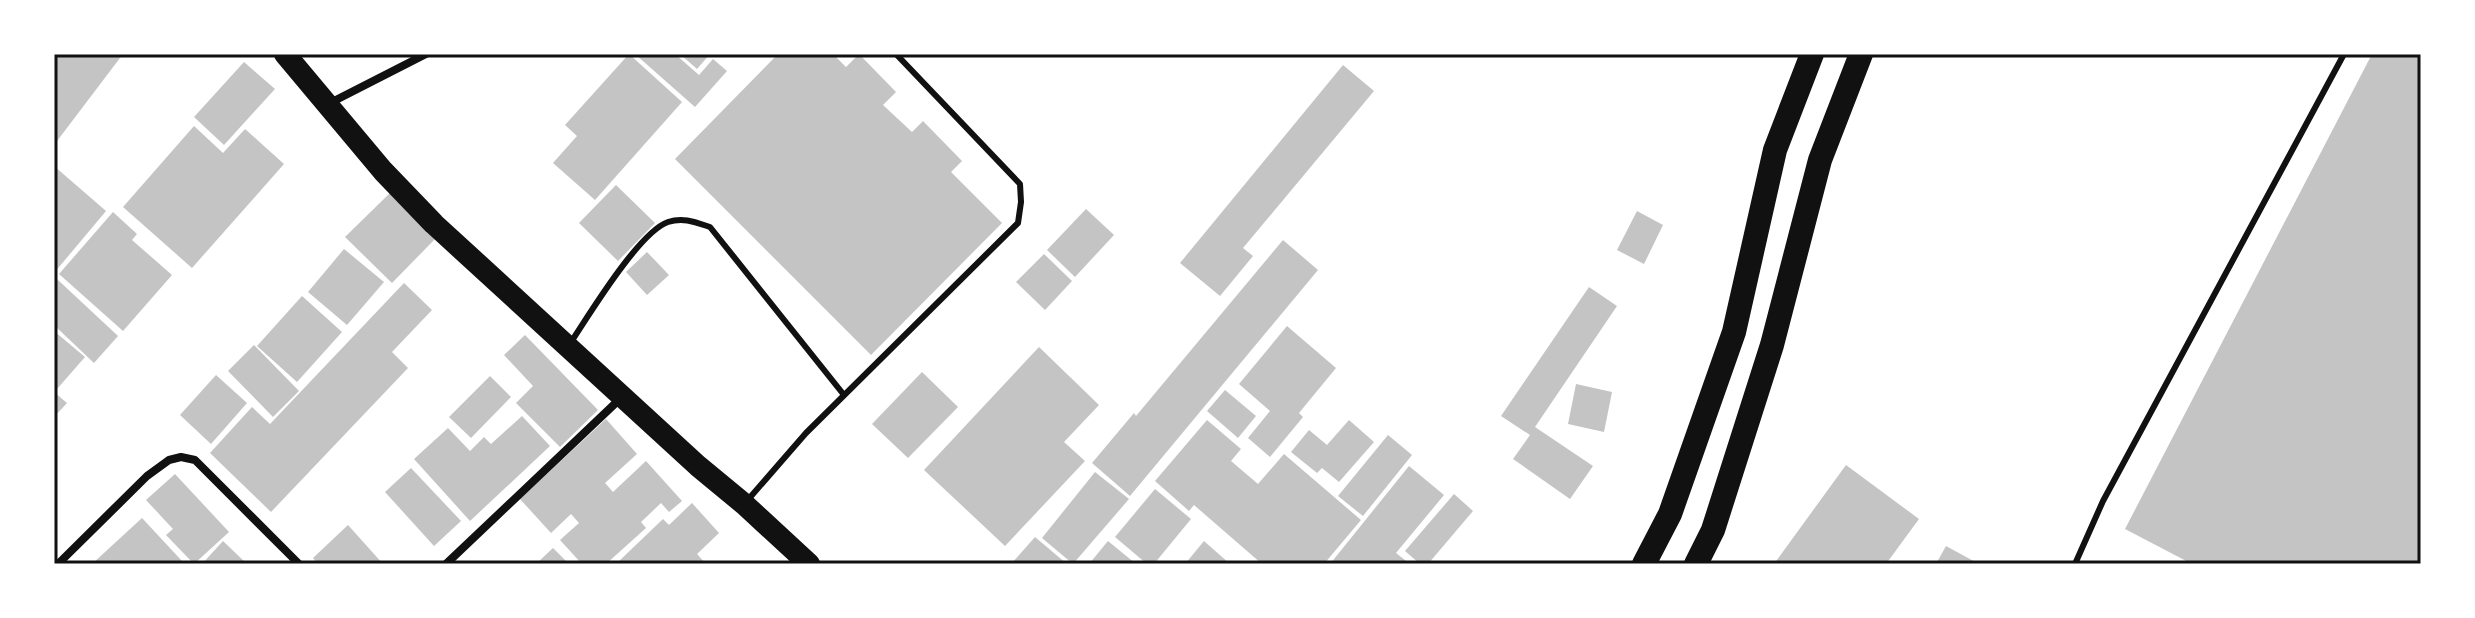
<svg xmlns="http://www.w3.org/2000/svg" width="2475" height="618" viewBox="0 0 2475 618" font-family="'Fira Sans Condensed',sans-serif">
<rect width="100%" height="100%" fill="#fff"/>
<g fill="#c4c4c4">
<polygon points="54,54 123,54 54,145"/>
<polygon points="629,54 682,102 595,200 553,163 577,136 565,125"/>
<polygon points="635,54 675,54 699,75 713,59 727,71 695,107"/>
<polygon points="680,54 710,54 697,69"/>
<polygon points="778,54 833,54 846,67 859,54 896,92 883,105 912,132 923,121 962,161 951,172 1002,223 871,355 675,159"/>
<polygon points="2372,54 2421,54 2421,564 2192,564 2125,529"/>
<polygon points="244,62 275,89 224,145 194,117"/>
<polygon points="1343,65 1374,91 1243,248 1253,256 1220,296 1180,263"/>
<polygon points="194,126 223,153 245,129 284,164 192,268 123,207"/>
<polygon points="54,166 106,211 54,273"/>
<polygon points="616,185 655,223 618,261 579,223"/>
<polygon points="390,193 435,239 392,283 345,237"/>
<polygon points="1086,209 1114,235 1075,277 1047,250"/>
<polygon points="1637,211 1663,225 1644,264 1617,250"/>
<polygon points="113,212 137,234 132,240 172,275 123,331 59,274"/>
<polygon points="1283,240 1318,270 1130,496 1092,463 1134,413 1136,416"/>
<polygon points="344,249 384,282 347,325 308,292"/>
<polygon points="647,252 669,275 647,295 626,272"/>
<polygon points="1044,254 1072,281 1045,310 1016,282"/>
<polygon points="58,280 118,336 94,363 54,325 54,284"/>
<polygon points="404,283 432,310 392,352 408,368 271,512 210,453 252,407 270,424"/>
<polygon points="1589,287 1617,306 1535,427 1593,466 1570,499 1513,459 1530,435 1501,416"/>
<polygon points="302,296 342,332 297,382 257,346"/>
<polygon points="1287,326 1336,368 1299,413 1303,417 1270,457 1248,438 1270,411 1239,384"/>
<polygon points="54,331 85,357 57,389 54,387"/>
<polygon points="525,335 598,410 560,447 516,403 533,386 504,355"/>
<polygon points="254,345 299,391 273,417 228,371"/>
<polygon points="1039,347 1099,405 1064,442 1085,461 1005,546 924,470"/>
<polygon points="922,372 958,407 908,458 872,424"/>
<polygon points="216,375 247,403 211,444 180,415"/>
<polygon points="490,376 511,397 471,438 449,417"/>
<polygon points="1576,384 1612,392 1604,432 1568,424"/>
<polygon points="1225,390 1256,416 1238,438 1207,411"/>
<polygon points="54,392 67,403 54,417"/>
<polygon points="522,416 550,446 470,521 414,459 448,428 470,451 484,437 491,444"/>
<polygon points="606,419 637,454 605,483 613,492 646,461 682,501 669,512 661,503 641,522 646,528 606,564 582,564 560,540 579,523 571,514 551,533 520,499"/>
<polygon points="1207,420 1241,449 1231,461 1258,484 1284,454 1361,520 1324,564 1262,564 1194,505 1189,511 1155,481"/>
<polygon points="1349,420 1374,442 1339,482 1322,468 1317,473 1291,452 1309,430 1327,445"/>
<polygon points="1388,435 1412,455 1363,516 1338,496"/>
<polygon points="1846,465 1919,519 1886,564 1774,564"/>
<polygon points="1409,466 1444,495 1396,553 1410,564 1330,564"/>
<polygon points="411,468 461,521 434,546 385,492"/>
<polygon points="1095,472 1129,499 1073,564 1042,538"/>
<polygon points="175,474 229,532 194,564 166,535 173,529 146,500"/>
<polygon points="1155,489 1191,519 1154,564 1147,564 1115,537"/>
<polygon points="1454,494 1473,511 1428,564 1420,564 1405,551"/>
<polygon points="692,503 719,533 697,554 706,564 616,564 663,519 669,525"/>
<polygon points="142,518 182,561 179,564 92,564"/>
<polygon points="348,525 383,564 318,564 313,558"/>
<polygon points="1035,537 1067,564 1011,564"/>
<polygon points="223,541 247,564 202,564"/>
<polygon points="1108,541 1136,564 1089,564"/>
<polygon points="1204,541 1230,564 1185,564"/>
<polygon points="1946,546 1979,564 1936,564"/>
<polygon points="553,548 569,564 536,564"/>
</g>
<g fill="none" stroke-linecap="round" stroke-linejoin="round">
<g stroke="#111" stroke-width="6">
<path d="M571,342C589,315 639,232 668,222C683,217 695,222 710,227L844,395"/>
<polyline points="746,502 806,433 1018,223 1021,202 1020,184 896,54"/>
<polyline points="2075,564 2103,501 2344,54"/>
</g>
<g stroke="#111" stroke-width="8">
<polyline points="330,103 426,54"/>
<polyline points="58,564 147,476 169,460 181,457 195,460 299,564"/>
<polyline points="446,564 622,397"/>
</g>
<polyline stroke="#111" stroke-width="22" points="285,54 383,171 434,224 698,466 744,504 809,564"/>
<g stroke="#111" stroke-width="24">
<polyline points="1644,564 1670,514 1734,332 1775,150 1812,54"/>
<polyline points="1696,564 1713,530 1772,345 1820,160 1861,54"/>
</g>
</g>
<rect width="2475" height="618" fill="none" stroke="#ffffff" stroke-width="112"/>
<rect x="56" y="56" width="2363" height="506" fill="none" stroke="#111" stroke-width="3"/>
</svg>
